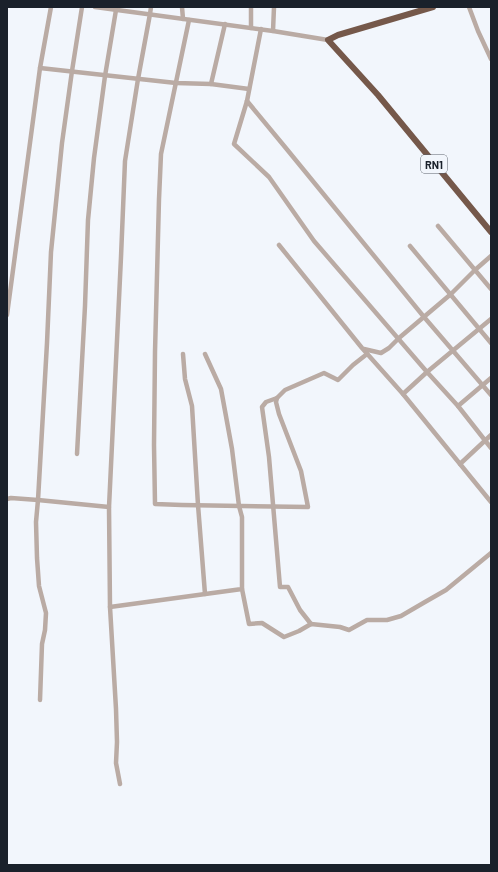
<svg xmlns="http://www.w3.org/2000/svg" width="498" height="872" viewBox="0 0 498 872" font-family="Barlow,sans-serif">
<rect width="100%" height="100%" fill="#f2f6fc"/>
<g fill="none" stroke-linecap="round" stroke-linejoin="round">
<g stroke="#baaba4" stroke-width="4.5">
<polyline points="95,7 273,31 328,40"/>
<polyline points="182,7 183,19"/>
<polyline points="251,7 251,28"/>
<polyline points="469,7 478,31 491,59"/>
<polyline points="189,20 161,154 159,199 155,352 154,445 155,504 182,505 308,507 301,471 279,414 276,402 277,398"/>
<polyline points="261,29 247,101 234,144 269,177 314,241 427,372 458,406 491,448"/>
<polyline points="273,31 274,7"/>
<polyline points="40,68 176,83 211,84 249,89"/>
<polyline points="211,84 225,24"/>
<polyline points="247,101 285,147 424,317 491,395"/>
<polyline points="438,226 491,289"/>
<polyline points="279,245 362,348 403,394 491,502"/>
<polyline points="410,246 491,343"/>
<polyline points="7,315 40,68 51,7"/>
<polyline points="364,349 381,353 389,348 399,338 451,294 475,270 491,256"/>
<polyline points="183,354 185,379 192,406 198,505 205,594"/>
<polyline points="403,394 427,372 491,319"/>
<polyline points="458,406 491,378"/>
<polyline points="77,454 85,306 88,220 94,158 105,76 116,10"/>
<polyline points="460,464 491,435"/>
<polyline points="7,499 11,498 38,500 109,507"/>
<polyline points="242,589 249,624 262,623 284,637 299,631 311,624 340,627 349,630 367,620 387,620 401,616 425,602 446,590 491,553"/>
<polyline points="110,607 242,589 242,517 239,506 232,449 221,389 205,354"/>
<polyline points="311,624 300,610 288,587 280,587 269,457 262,407 266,402 277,398 285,390 324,373 338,380 353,365 367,354"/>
<polyline points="40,700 42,644 45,630 46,613 39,586 37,558 36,522 38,500 47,343 51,252 62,143 72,71 82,7"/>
<polyline points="120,784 116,763 117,742 116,709 110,607 109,507 121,257 125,161 138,79 150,14 151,7"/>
</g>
<polyline stroke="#75584a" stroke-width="6" points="433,7 338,35 328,40 378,95 491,232"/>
</g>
<g text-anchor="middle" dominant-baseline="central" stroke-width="3" stroke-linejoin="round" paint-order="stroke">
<rect fill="#f2f6fc" stroke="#5b616a" stroke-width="1" x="421" y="155" width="26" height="18" rx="3"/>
<g font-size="11" font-weight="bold" fill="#1a212b">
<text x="434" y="164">RN1</text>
</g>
</g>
<rect width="498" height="872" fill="none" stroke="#1a212b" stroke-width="16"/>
</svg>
